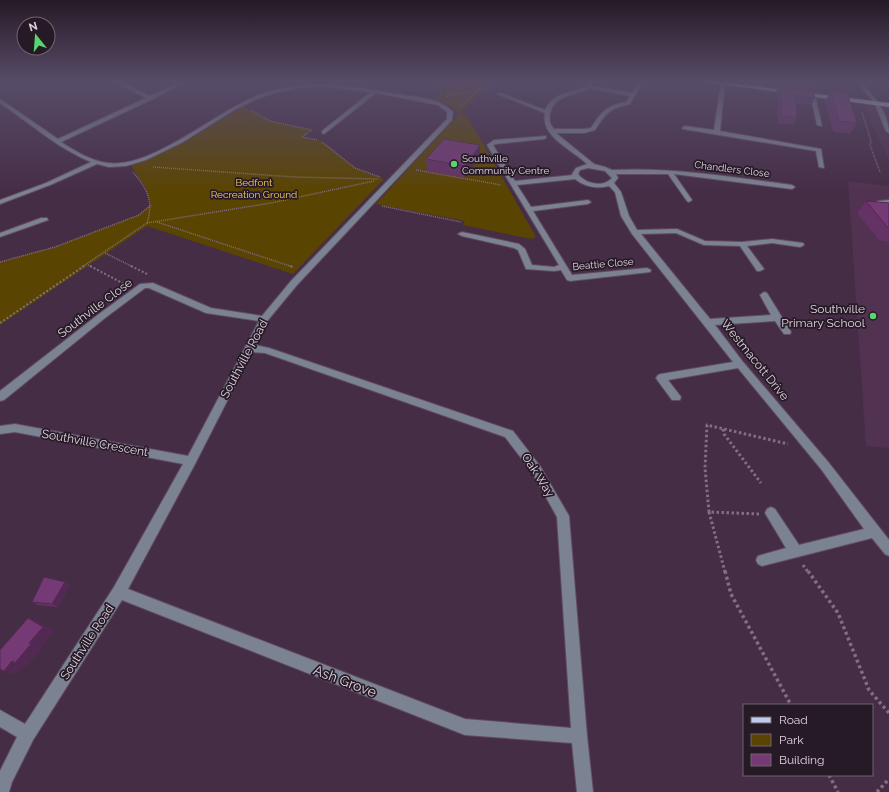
<svg xmlns="http://www.w3.org/2000/svg" width="889" height="792" viewBox="0 0 889 792" font-family="Raleway,sans-serif">
<rect width="100%" height="100%" fill="#462d46"/>
<g fill="#513251">
<polygon points="863,104 889,107 889,160"/>
<polygon points="848,181 889,186 889,448 866,446"/>
</g>
<g fill="#5a4401">
<polygon points="432,81 494,81 460,113 466,114 536,237 531,239 463,225 465,221 376,204 459,114 450,105 431,99 441,94 441,89"/>
<polygon points="243,106 270,121 312,130 303,137 320,140 355,168 384,179 293,274 147,226 0,325 0,262 55,247 139,215 151,205 146,188 131,166 193,137"/>
</g>
<g fill="none" stroke-linecap="round" stroke-linejoin="round">
<g stroke="#624b62" stroke-width="2">
<g id="minor">
<path d="M114,81H119L150,96L182,81H187L153,99L61,142C75,151 91,161 108,163C154,169 219,108 264,93C308,79 346,85 390,93C411,97 438,96 453,112L452,120L297,285L268,320L255,345L269,348L513,431L540,466L569,516L587,736L593,792H577L572,743L465,735L122,600L33,740L12,782L9,792H0V771L17,737L0,727V710L25,724L114,587L183,464L15,432L0,434V426L15,424L188,456L259,321L206,313L149,288H145L105,318L4,400L0,401V391L99,314L140,284L153,283L211,308L262,316L291,281L447,119V112L438,105L376,93L324,134L322,133V131L371,92L321,86L298,88L275,93L259,98L236,109L183,142L146,160L126,166L109,167L97,164L50,185L0,204V200L46,183L91,162C57,148 30,123 0,103V99L58,139L146,98ZM252,352L265,353L505,437L532,472L557,517L571,728L465,719L128,589L195,464Z"/>
<path d="M592,81H596L592,86L632,93L637,84L641,85L630,104C609,109 607,112 595,130L584,133H556L594,164L605,167L612,170C673,167 732,177 792,185L795,187L792,189L674,174L692,200L689,202L687,201L668,174H616L618,178L614,183L621,192L629,216L637,230L677,229L705,241L742,242L772,239L803,243L804,245L800,247L772,243L747,246L764,269L760,271H757L740,246L704,245L676,233L641,234L710,319L771,315L760,295L764,292L767,293L791,332L790,334H784L775,321L715,325L743,362L829,463L889,540V556L885,554L872,538L762,566L758,564L756,560L758,556L786,548L765,513L767,509L771,507L775,509L799,545L864,529L821,469L738,368L668,380L681,397L680,400H672L658,381L656,378L658,375L661,374L733,362L632,234L621,216L615,192L609,186C597,189 585,187 575,179L517,185L531,207L588,200L591,202L588,204L533,211L572,275L647,268L651,270L650,272L570,281L567,280L561,270L554,271L526,269L518,250L514,248L462,236L458,234L462,232L519,244L525,249L532,265L554,267L559,265L487,145L494,140L546,136V138L544,139L496,144L493,145L515,181L573,175L572,174L576,168L587,164C573,150 540,137 545,113L497,94L501,93L545,110C556,87 577,97 592,81ZM589,88L630,96L626,102C606,106 602,111 591,128L584,129H554C550,125 549,120 550,114C554,94 574,97 589,88ZM588,168L605,171L612,178C603,188 586,184 578,174L580,170Z"/>
<polygon points="756,81 760,81 765,90 761,90"/>
<path d="M856,81H860C873,96 889,112 889,133L886,131L874,102Z"/>
<polygon points="723,82 725,83 720,131 821,149 824,168 819,167 816,151 683,129 682,128 685,126 714,130 721,83"/>
<polygon points="810,94 815,95 822,126 817,125"/>
<polygon points="889,200 889,204 878,205 875,203 878,201"/>
<polygon points="41,218 47,218 48,220 0,237 0,233"/>
</g>
</g>
<g stroke="#624b62" stroke-width="2">
<polygon id="major" points="702,81 713,81 889,103 889,107 704,82"/>
</g>
<g stroke="#846e83" stroke-width="1.5" stroke-dasharray="1 1" stroke-linecap="butt">
<polyline points="432,81 441,89 440,94"/>
<polyline points="455,81 463,85 490,91"/>
<polyline points="447,96 478,90"/>
<polyline points="459,108 488,81"/>
<polyline points="252,111 270,121 312,130 302,137 318,140"/>
<polyline points="862,112 871,141 870,145 880,172"/>
<polyline points="322,142 355,168 380,177"/>
<polyline points="153,167 294,177 378,179"/>
<polyline points="416,170 501,185"/>
<polyline points="382,206 461,222"/>
<polyline points="157,222 293,267"/>
<polyline points="147,223 271,203 374,181"/>
<polyline points="105,253 133,267"/>
<polyline points="0,262 55,247 139,215 151,205"/>
<polyline points="88,265 92,267"/>
<path d="M82,267L147,223C154,200 147,189 133,172"/>
</g>
<g stroke="#846e83" stroke-width="2" stroke-dasharray="2 2" stroke-linecap="butt">
<polyline points="90,266 126,285"/>
<polyline points="131,266 147,274"/>
<polyline points="290,266 293,267"/>
<polyline points="0,323 84,266"/>
</g>
<g stroke="#846e83" stroke-width="3" stroke-dasharray="2.5 2.5" stroke-linecap="butt">
<polyline points="723,429 724,434 761,483"/>
<polyline points="709,512 725,572"/>
<polyline points="759,514 709,512 705,468 707,425 788,444"/>
<polyline points="803,565 808,572"/>
</g>
<g stroke="#846e83" stroke-width="3.5" stroke-dasharray="3 3" stroke-linecap="butt">
<polyline points="725,571 731,594 791,705"/>
<polyline points="808,571 838,613 869,690 889,713"/>
<polyline points="829,775 838,792"/>
<polyline points="877,792 889,779"/>
</g>
<use href="#minor" fill="#7b8291" fill-rule="evenodd"/>
<use href="#major" fill="#becbeb" fill-rule="evenodd"/>
</g>
<g fill="#653265">
<polygon points="768,81 807,81 810,84 807,90 815,98 811,105 796,103 797,118 793,125 778,123 778,97 775,93 778,88 771,87"/>
<polygon points="831,91 857,123 850,134 833,132 825,101"/>
<polygon points="480,145 480,156 465,178 427,171 426,159"/>
<polygon points="866,201 889,203 889,242 879,240 857,213"/>
<polygon points="65,582 70,585 58,607 38,605 32,602"/>
</g>
<g fill="#522952">
<polygon points="480,145 480,156 465,178 465,166"/>
<polygon points="65,582 70,585 58,607 52,604"/>
<polygon points="28,618 40,623 54,631 41,647 43,648 27,666 24,666 16,675 4,671 29,643"/>
</g>
<g fill="#753a75" stroke="#522952">
<polygon points="782,81 807,81 810,84"/>
<polygon points="779,86 813,91 815,98 796,95 797,118 781,115 781,90"/>
<polygon points="831,91 847,93 857,123 839,121"/>
<polygon points="444,139 480,145 465,166 426,159"/>
<polygon points="866,201 889,203 889,228 888,228"/>
<polygon points="44,577 65,582 52,604 32,602"/>
<polygon points="28,618 43,627 29,643 31,644 15,663 12,661 4,671 0,669 0,650"/>
</g>
<linearGradient id="sky" x2="0" y2="1"><stop stop-color="#261926"/><stop offset="0.42" stop-color="#574c68"/><stop offset="1" stop-color="#574c68" stop-opacity="0"/></linearGradient>
<rect width="889" height="192" fill="url(#sky)"/>
<g fill="#58d56f" stroke="#261a26" stroke-width="1.5">
<circle cx="454" cy="164" r="4"/>
<circle cx="873" cy="316" r="4"/>
</g>
<g text-anchor="middle" dominant-baseline="central" stroke-width="3.5" stroke-linejoin="round" paint-order="stroke">
<g font-size="10" fill="#e1d1e0" stroke="#261a26" text-anchor="start">
<text x="462" y="158">Southville<tspan x="462" dy="12">Community Centre</tspan></text>
</g>
<g font-size="10" fill="#e1d1e0" stroke="#261a26">
<text transform="translate(732 169) rotate(7)">Chandlers Close</text>
<text transform="translate(603 264) rotate(-5)">Beattie Close</text>
</g>
<g font-size="10" fill="#fece55" stroke="#261a26">
<text x="254" y="182">Bedfont<tspan x="254" dy="12">Recreation Ground</tspan></text>
</g>
<g font-size="12" fill="#e1d1e0" stroke="#261a26">
<text transform="translate(95 308) rotate(-37)">Southville Close</text>
<text transform="translate(244 359) rotate(-62)">Southville Road</text>
<text transform="translate(755 360) rotate(51)">Westmacott Drive</text>
<text transform="translate(95 443) rotate(10)">Southville Crescent</text>
<text transform="translate(538 475) rotate(57)">Oak Way</text>
<text transform="translate(87 642) rotate(-57)">Southville Road</text>
</g>
<g font-size="12" fill="#e1d1e0" stroke="#261a26" text-anchor="end">
<text x="865" y="309">Southville<tspan x="865" dy="14">Primary School</tspan></text>
</g>
<g font-size="14" fill="#e1d1e0" stroke="#261a26">
<text transform="translate(345 681) rotate(21)">Ash Grove</text>
</g>
</g>
<rect x="743" y="704" width="130" height="72" fill="#261a26" stroke="#716370"/>
<rect x="751" y="717" width="20" height="6" fill="#becbeb" stroke="#716370"/>
<text x="779" y="724" font-size="12" fill="#e1d1e0">Road</text>
<rect x="751" y="734" width="20" height="12" fill="#5a4401" stroke="#716370"/>
<text x="779" y="744" font-size="12" fill="#e1d1e0">Park</text>
<rect x="751" y="754" width="20" height="12" fill="#753a75" stroke="#716370"/>
<text x="779" y="764" font-size="12" fill="#e1d1e0">Building</text>
<g transform="translate(36 36) rotate(343)"><circle r="19" fill="#261a26" stroke="#716370"/>
<path d="M0-3L7 15L0 10L-7 15Z" fill="#58d56f"/>
<text y="-6" font-size="11" font-weight="bold" text-anchor="middle" fill="#e1d1e0">N</text>
</g>
</svg>
